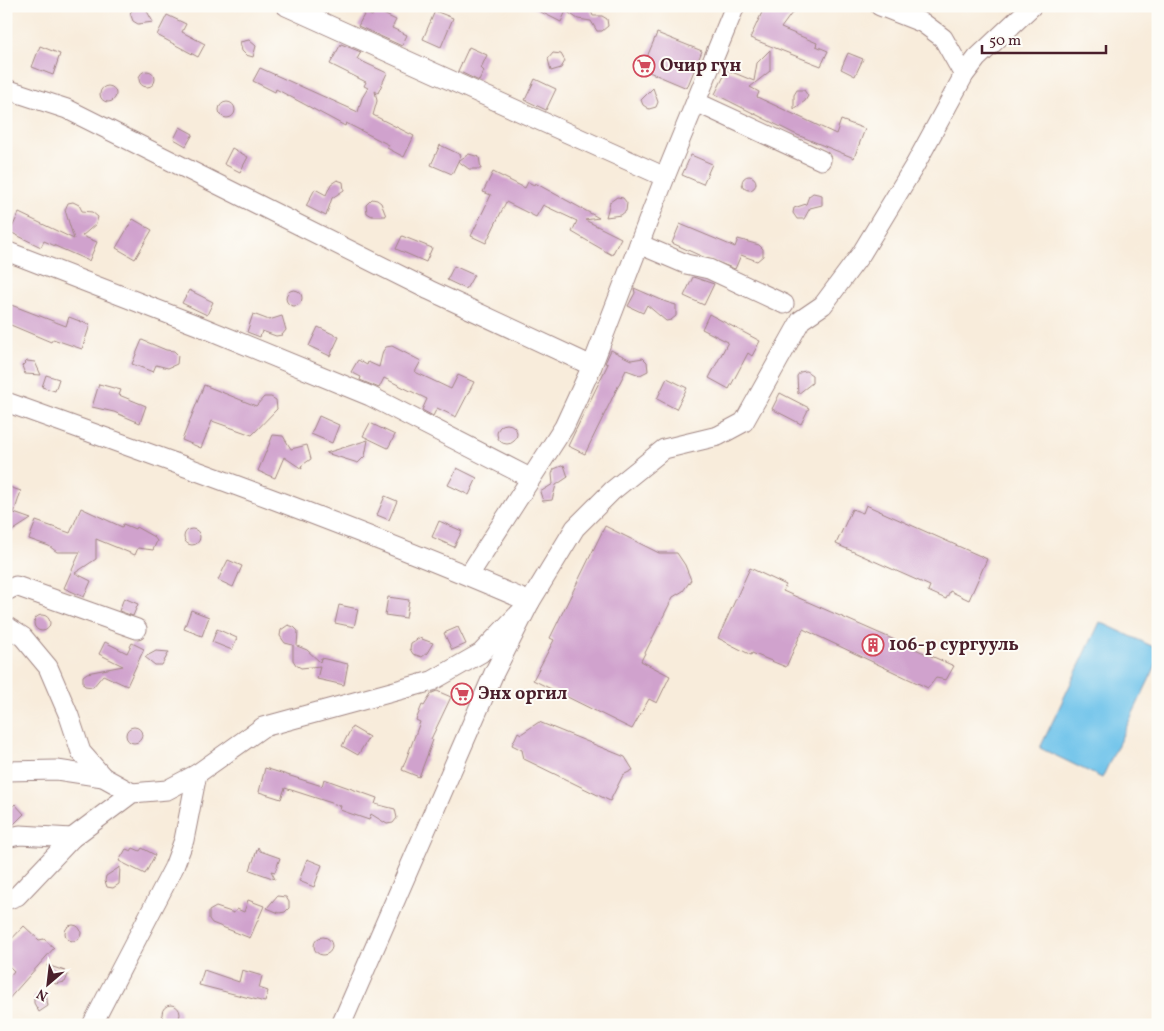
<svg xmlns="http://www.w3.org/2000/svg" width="1164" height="1031" viewBox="0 0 1164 1031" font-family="Vollkorn,serif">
<rect width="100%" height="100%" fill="#fdfcf7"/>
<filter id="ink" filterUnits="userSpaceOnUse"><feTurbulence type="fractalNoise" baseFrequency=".02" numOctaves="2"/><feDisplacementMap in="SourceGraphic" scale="10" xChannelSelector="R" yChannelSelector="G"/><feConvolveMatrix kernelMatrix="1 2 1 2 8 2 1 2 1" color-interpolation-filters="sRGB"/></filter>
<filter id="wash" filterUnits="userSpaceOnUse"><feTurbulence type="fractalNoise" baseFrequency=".0096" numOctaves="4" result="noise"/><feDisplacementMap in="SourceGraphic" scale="20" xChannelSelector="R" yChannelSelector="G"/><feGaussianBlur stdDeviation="1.12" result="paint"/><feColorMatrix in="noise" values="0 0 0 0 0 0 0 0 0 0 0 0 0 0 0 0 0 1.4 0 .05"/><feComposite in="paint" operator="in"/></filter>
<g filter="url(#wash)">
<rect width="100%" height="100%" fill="#f8ecdb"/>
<polygon fill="#6ec3ea" stroke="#5c718a" points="1100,622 1158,649 1158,661 1102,778 1040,748"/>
<g id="blocks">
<g fill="#d0a2cd">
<polygon points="136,6 144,6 153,22 138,24 133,21 130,13"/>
<polygon points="529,6 589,6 593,16 602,16 607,19 608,26 602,31 597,31 591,21 578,19 566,11 561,22"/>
<polygon points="765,6 797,6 781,28 817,43 816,46 828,51 821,66 750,38"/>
<polygon points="375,10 396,20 392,28 407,35 402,46 358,26 365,13 372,16"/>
<polygon points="435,11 453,18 441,47 423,39"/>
<polygon points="167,15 186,24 182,32 205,44 198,57 157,35"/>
<polygon points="657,33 702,51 687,88 642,69"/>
<polygon points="249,40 256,46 253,57 246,55 242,51 240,42"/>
<polygon points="341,44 361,52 357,59 387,73 378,93 375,91 377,101 373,115 414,136 404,157 387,148 389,145 346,123 345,126 276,89 275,92 253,81 260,68 358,112 362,98 368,88 364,86 366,82 330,64"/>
<polygon points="40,46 60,54 53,75 32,67"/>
<polygon points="469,47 487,55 481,68 484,71 479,81 458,71"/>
<polygon points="770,50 770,71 750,87 759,92 757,97 836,134 841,120 865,129 854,158 795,134 715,94 727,70 754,81 757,63"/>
<polygon points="553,53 561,54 565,61 561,68 551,71 548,59"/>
<polygon points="848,53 863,59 855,76 841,69"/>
<circle cx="147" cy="79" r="8"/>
<polygon points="535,79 556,89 546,110 525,100"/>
<circle cx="108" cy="94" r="8"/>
<polygon points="653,88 658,102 656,107 649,109 643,105 641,100"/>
<polygon points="797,90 804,90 808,96 805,101 794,109 794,95"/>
<circle cx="227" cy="110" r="8"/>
<polygon points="180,127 193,134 186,146 174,139"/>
<polygon points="440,145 461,155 452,174 431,165"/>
<polygon points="232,148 248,157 240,172 224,164"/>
<polygon points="469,154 479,157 481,169 469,169 458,161"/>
<polygon points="691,155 712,164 703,184 682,175"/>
<polygon points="493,172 525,188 528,182 534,185 535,183 599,218 585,220 621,238 612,255 572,232 577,221 543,205 536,217 506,202 486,243 471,236 491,195 483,192"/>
<circle cx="749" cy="183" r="7"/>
<polygon points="337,180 343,182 344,190 332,198 326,216 306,206 315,189 326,195 331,184"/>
<polygon points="813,193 822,195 822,205 810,208 804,219 797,219 793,213 794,208 806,204 809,196"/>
<polygon points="617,197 623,198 627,203 626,211 621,215 606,217 610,202"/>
<polygon points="372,199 377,200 381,203 386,216 372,216 367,213 366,205"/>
<polygon points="73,202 79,205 82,211 92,212 98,217 96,224 82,236 97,242 89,261 44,241 41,247 10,232 19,213 74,239 65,210 68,203"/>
<polygon points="133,219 152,230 135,259 116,248"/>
<polygon points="680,224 735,247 738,239 759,245 763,249 763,256 757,261 741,255 735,269 701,256 672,243"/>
<polygon points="402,236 432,248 426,262 396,249"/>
<polygon points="454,266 474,275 466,289 447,280"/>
<polygon points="693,277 714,284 704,305 684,296"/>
<polygon points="634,288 666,302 676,305 676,316 671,320 666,321 647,305 643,313 628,306 635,293"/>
<polygon points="189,290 213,302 207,315 182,303"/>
<circle cx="294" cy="298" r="8"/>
<polygon points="6,303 66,326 69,317 90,325 82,349 53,339 51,342 6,323"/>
<polygon points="253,314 269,320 282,316 286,330 282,335 276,336 262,331 260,337 247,332"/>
<polygon points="709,314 760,341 752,356 748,353 729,389 709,378 728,342 702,329"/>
<polygon points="318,327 339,337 330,356 309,346"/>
<polygon points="142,340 166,350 174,351 178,355 177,364 168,368 156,365 153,372 132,364"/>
<polygon points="392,346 421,361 415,372 451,389 458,375 474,382 456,417 437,408 433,416 422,410 427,399 384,378 379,388 360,380 361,377 351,372 358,360 367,365 368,362 379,367 383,351 386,347"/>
<polygon points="611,350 631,360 643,358 647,362 648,371 640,375 626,370 585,454 568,446 608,364 605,363"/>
<polygon points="27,361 35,362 41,375 25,374 22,366"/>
<polygon points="806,371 812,375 812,383 798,394 797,376 800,372"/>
<polygon points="46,375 59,379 55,391 42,387"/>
<polygon points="667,378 687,388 676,409 657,399"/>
<polygon points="99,384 121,390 119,395 146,406 140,423 114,412 92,407"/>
<polygon points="204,385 256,406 264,397 271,397 276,400 277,409 252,435 212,421 201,448 182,440"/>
<polygon points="780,393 809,408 801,424 772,409"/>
<polygon points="319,416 339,425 332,443 311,434"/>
<polygon points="370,423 395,435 388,448 363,436"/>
<circle cx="507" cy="434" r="10"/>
<polygon points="273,435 283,436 291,449 307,445 311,459 301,466 302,469 284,457 275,478 258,471"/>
<polygon points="368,440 365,456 358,463 326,453"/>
<polygon points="564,465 568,477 556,485 552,500 543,501 540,492 553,484 552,474 554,469"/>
<polygon points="457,468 477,478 469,495 448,485"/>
<polygon points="6,486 21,491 14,513 31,519 6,535"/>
<polygon points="385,496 397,501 389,520 377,515"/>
<polygon points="866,505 987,559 969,600 950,591 946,599 928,591 930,586 836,544 852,509 863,513"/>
<polygon points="81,508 122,527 123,524 135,529 136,527 154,537 157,541 153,550 138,548 135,555 96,539 96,559 75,573 91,581 84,597 64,588 80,552 57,552 49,546 29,539 36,521 70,533"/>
<polygon points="439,521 462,531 454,547 432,537"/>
<polygon points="605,526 659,553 677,553 685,565 691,580 683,591 673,597 641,661 670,676 657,703 649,699 632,729 533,680 554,640 550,638"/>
<circle cx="192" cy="537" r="8"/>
<polygon points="228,560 242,566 233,587 218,580"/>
<polygon points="750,568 786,585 783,591 954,666 946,680 936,678 928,688 803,629 786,667 752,653 751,655 718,638"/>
<polygon points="388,597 409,600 406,618 385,615"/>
<polygon points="124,598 138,604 133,616 119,611"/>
<polygon points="339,605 358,609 354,627 335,623"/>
<polygon points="191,610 209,617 202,636 184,629"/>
<circle cx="42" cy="623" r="8"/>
<polygon points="288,625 294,627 298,631 297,646 307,650 320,662 321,658 348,664 344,685 317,679 320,666 301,668 296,665 293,660 293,645 285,643 280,636 281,630"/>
<polygon points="458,627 466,644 452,650 444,633"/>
<polygon points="217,629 237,638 232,650 212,642"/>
<polygon points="419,638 433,643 427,653 422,657 413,654 410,649 411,643"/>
<polygon points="105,642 127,653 132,643 144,649 127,686 103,675 93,687 85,686 83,684 83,676 87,673 123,666 99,654"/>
<polygon points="156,651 169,652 162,665 155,665 145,657"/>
<polygon points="437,691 451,697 431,739 433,740 419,777 402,770 420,722 416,720 422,705 424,706 432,693"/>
<polygon points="539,722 625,757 633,770 623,775 610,801 524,759 522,750 512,745 518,732 521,734"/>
<polygon points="352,727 369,737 358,755 342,746"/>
<circle cx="134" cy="735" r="8"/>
<polygon points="265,768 322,786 324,779 377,798 375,804 395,809 397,818 393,823 387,824 371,814 369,820 340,810 341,806 285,788 281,799 259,792"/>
<polygon points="15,804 24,814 13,825 6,826 6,813"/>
<polygon points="258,847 260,851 280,858 275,872 271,871 275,879 250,870"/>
<polygon points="133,848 140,851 142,848 155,855 145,874 119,861 126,849 131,851"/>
<polygon points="307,859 322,865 314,887 299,881"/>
<polygon points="120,867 119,884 113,888 107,887 105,881 106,876"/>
<polygon points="277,896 286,897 289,902 289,908 285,912 279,913 267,908"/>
<polygon points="248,900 264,906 250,938 212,923 209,919 209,911 216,907 234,913 237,909 244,912"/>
<circle cx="73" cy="933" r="8"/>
<polygon points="24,926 39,940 44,939 54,948 6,1002 6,981 14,971 6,963 6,945"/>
<circle cx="323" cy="946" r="9"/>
<polygon points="47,965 65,971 68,975 65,982 55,984"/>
<polygon points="204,970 239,982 242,970 262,976 259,988 268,991 265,1002 199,985"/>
<polygon points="46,994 48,1006 39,1012 34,1003 34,995"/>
<circle cx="171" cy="1014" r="9"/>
</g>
</g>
</g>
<g filter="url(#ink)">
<use href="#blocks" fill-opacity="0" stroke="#a18683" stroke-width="1"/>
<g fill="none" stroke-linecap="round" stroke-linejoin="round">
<g stroke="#a18683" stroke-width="21">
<g id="minor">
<polyline points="286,6 665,177"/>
<polyline points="880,6 923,23 943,38 964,75"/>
<polyline points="6,89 67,109 429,290 592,366"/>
<polyline points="696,102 821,160"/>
<polyline points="639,244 686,264 709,269 784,304"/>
<polyline points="6,251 202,327 370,396 530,478"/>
<path d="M6,402C182,465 358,528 530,602L494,673L341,1025"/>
<polyline points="469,575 564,427 592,366 665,177 735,6"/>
<polyline points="6,591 16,586 137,629"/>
<polyline points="6,626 23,637 48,667 69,716 81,752 103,777"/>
<polyline points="6,771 57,770 103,777 132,793"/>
<polyline points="6,838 20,835 72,838"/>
<polyline points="6,900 17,896 72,838 132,793 167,790 197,774 263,727 432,681 481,653 530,602 575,528 612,491 664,449 718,436 744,422 801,320 823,305 861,254 915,165 964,75 977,58 1032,6"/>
<polyline points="92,1025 174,867 184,840 197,774"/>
</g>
</g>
<use href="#minor" stroke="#fff" stroke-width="19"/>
</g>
</g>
<defs>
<g id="supermarket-ring" transform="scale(1.125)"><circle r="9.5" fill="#fdfcf7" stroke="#d1495b" stroke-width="1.5"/><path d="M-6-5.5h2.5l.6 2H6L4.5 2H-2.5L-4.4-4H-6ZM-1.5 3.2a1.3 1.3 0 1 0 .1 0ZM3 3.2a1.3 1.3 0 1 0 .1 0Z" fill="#d1495b"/></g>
<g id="building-ring" transform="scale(1.125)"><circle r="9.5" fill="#fdfcf7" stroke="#d1495b" stroke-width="1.5"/><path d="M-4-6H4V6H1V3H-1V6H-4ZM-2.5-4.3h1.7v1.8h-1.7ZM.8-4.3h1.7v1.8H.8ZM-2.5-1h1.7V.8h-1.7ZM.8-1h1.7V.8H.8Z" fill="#d1495b"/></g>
</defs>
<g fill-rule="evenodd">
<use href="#supermarket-ring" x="644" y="66"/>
<use href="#building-ring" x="873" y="645"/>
<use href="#supermarket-ring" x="462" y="694"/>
</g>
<g text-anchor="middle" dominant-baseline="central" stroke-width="4" stroke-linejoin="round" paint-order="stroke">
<g font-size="18" font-weight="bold" fill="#4a1f2b" stroke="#fdfcf7" text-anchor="start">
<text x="660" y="66">Очир гүн</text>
<text x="889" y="645">106-р сургууль</text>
<text x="478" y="694">Энх оргил</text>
</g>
</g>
<rect width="1164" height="1031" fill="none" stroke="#fdfcf7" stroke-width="25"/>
<g transform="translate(48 984) rotate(208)" stroke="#fdfcf7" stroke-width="4" paint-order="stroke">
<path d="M0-4L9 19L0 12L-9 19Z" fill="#4a1f2b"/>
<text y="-8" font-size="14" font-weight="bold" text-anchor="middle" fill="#4a1f2b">N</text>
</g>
<path d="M982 45v8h124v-8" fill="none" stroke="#4a1f2b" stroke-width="2.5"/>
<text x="989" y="45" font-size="15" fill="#4a1f2b" stroke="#fdfcf7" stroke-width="4" paint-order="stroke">50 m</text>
</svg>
